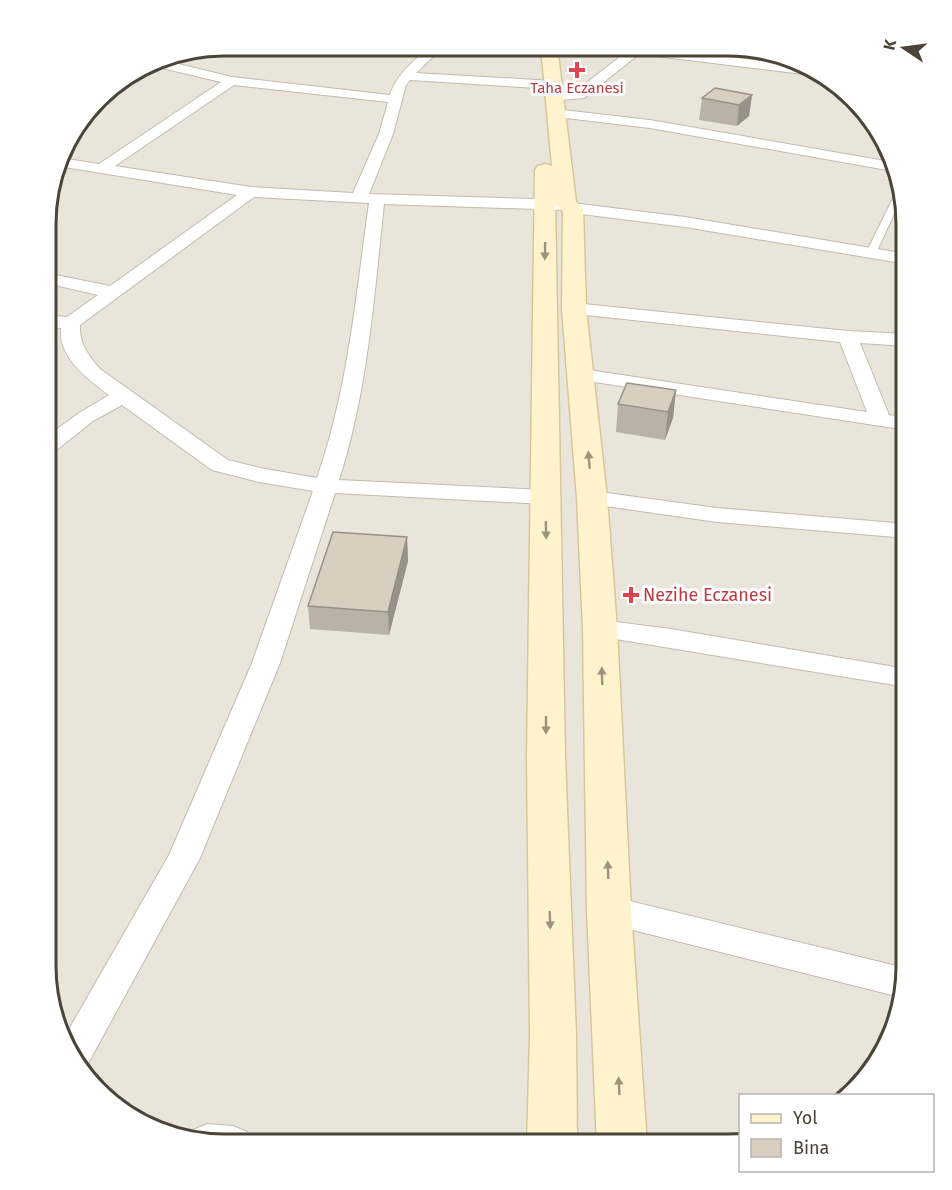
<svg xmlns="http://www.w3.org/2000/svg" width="952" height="1190" viewBox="0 0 952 1190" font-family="'Fira Sans',sans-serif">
<rect width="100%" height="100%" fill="#f6f3ec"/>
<polygon fill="#eae5da" points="224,45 752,47 828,75 883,135 907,223 907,978 877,1065 845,1095 740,1096 740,1145 212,1145 125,1115 69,1055 45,967 47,200 69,135 106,89 166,55"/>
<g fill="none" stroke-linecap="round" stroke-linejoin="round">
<g stroke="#c2bbae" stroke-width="2">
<polygon id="lane" points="896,192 898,192 901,199 876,253 868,255 866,253"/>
</g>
<g stroke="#c2bbae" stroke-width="2">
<g id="street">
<path d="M431,46H444L416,73L553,81L559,85L553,89L410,80L406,85L393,134L369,194L566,200L573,203L685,217L907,254V264L685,227L573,213L566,210L384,204C374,297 368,390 339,480L545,490L553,492L557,497L553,502L545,504L335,493L280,663L200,858L84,1071L69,1055L64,1038L169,855L252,663L313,491L259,482L212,470L122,405L93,421L54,452L46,454V437L79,413L109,395C88,379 58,358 61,328L46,327V315L67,317L98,295L46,283V273L110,286L237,195L58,166L61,158L99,164L221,82L149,65L158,59L232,77L390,95C397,73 415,60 431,46ZM234,85L388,102L379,134L353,193L251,187L115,166ZM254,197L369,203C356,296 348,389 317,478L260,468L228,460L100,369C88,355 79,344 80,325Z"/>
<polygon points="599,46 637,46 804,66 824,74 819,76 639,54 584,98 549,101 547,98 549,95 576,91 626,52 605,50"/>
<polygon points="554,109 650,120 891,162 893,171 650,128 549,116 547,113"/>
<polygon points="574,303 848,331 907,334 907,346 860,343 889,415 907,418 907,430 575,379 572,375 575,371 582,369 867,412 840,342 567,313 565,309 567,305"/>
<polygon points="592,491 717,508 907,524 907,538 717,522 584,503 580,498 584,493"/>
<polygon points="600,620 671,629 907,669 907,687 591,635 587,629 591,623"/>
<polygon points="609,896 905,968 907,978 900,997 609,924 597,920 592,910 597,900"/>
<polygon points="207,1124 233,1126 247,1132 252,1145 212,1145 190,1137 193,1130"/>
</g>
</g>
<g stroke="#d6c79b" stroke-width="3">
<polygon id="secondary" points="541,46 557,46 576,202 583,208 586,309 607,498 617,629 631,910 647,1145 597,1145 587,910 583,629 577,498 562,309 563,211 556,205 555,200 565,758 576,1035 577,1145 527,1145 530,1035 527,758 535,170 538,166 545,164 552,166"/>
</g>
<use href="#lane" fill="#fff" fill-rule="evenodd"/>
<use href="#street" fill="#fff" fill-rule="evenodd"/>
<use href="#secondary" fill="#fff3cd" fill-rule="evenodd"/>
</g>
<g fill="#bab2a6">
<polygon points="752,95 749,116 737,126 699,120 702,98"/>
<polygon points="676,390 673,418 665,440 616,432 618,404"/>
<polygon points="407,537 408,561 389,635 310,629 308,606"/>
</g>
<g fill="#979187">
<polygon points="752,95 749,116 737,126 739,105"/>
<polygon points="676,390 673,418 665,440 668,412"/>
<polygon points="407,537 408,561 389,635 388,612"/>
</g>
<g fill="#d8cfc1" stroke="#979187" stroke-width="1.5">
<polygon points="715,88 752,95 739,105 702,98"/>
<polygon points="627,383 676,390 668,412 618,404"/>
<polygon points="333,532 407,537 388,612 308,606"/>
</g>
<defs><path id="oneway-solid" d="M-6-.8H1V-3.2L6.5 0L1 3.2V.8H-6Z" transform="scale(1.5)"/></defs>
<g fill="#9c937c">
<use href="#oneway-solid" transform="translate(545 251) rotate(91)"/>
<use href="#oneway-solid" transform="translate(589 460) rotate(-95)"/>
<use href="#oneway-solid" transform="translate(546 530) rotate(89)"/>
<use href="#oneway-solid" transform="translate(602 676) rotate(-92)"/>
<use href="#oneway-solid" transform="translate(546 725) rotate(90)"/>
<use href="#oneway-solid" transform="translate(608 870) rotate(-92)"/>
<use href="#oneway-solid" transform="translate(550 920) rotate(88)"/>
<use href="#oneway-solid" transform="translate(619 1086) rotate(-93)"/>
</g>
<g fill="#e0444e" stroke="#fff" stroke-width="2">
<path d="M574 61h6v6h6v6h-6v6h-6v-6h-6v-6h6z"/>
<path d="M628 586h6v6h6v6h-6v6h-6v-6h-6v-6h6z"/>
</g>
<g text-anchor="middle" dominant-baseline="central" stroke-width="6" stroke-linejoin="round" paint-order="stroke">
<g font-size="15" fill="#be3a42" stroke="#fff">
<text x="577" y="88">Taha Eczanesi</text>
</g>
<g font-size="18" fill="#be3a42" stroke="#fff" text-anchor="start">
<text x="643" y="595">Nezihe Eczanesi</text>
</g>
</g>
<path d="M0 0H952V1190H0ZM224 56H728A168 168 0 0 1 896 224V966A168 168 0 0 1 728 1134H224A168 168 0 0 1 56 966V224A168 168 0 0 1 224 56Z" fill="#fff" fill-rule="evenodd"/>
<path fill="none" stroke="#4b4439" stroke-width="3" d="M224 56H728A168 168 0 0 1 896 224V966A168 168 0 0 1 728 1134H224A168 168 0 0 1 56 966V224A168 168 0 0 1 224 56Z"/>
<rect x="739" y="1094" width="195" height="78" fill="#ffffff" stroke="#b7b4b0" stroke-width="1.5"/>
<rect x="751" y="1114" width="30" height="9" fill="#fff3cd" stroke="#b7b4b0" stroke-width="1.5"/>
<text x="793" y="1124" font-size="18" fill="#4b4439">Yol</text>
<rect x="751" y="1139" width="30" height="18" fill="#d8cfc1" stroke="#b7b4b0" stroke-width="1.5"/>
<text x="793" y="1154" font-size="18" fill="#4b4439">Bina</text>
<g transform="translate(904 48) rotate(283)" stroke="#ffffff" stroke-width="4.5" paint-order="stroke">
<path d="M0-4.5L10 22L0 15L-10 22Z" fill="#4b4439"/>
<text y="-9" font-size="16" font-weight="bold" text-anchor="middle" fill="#4b4439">K</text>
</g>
</svg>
